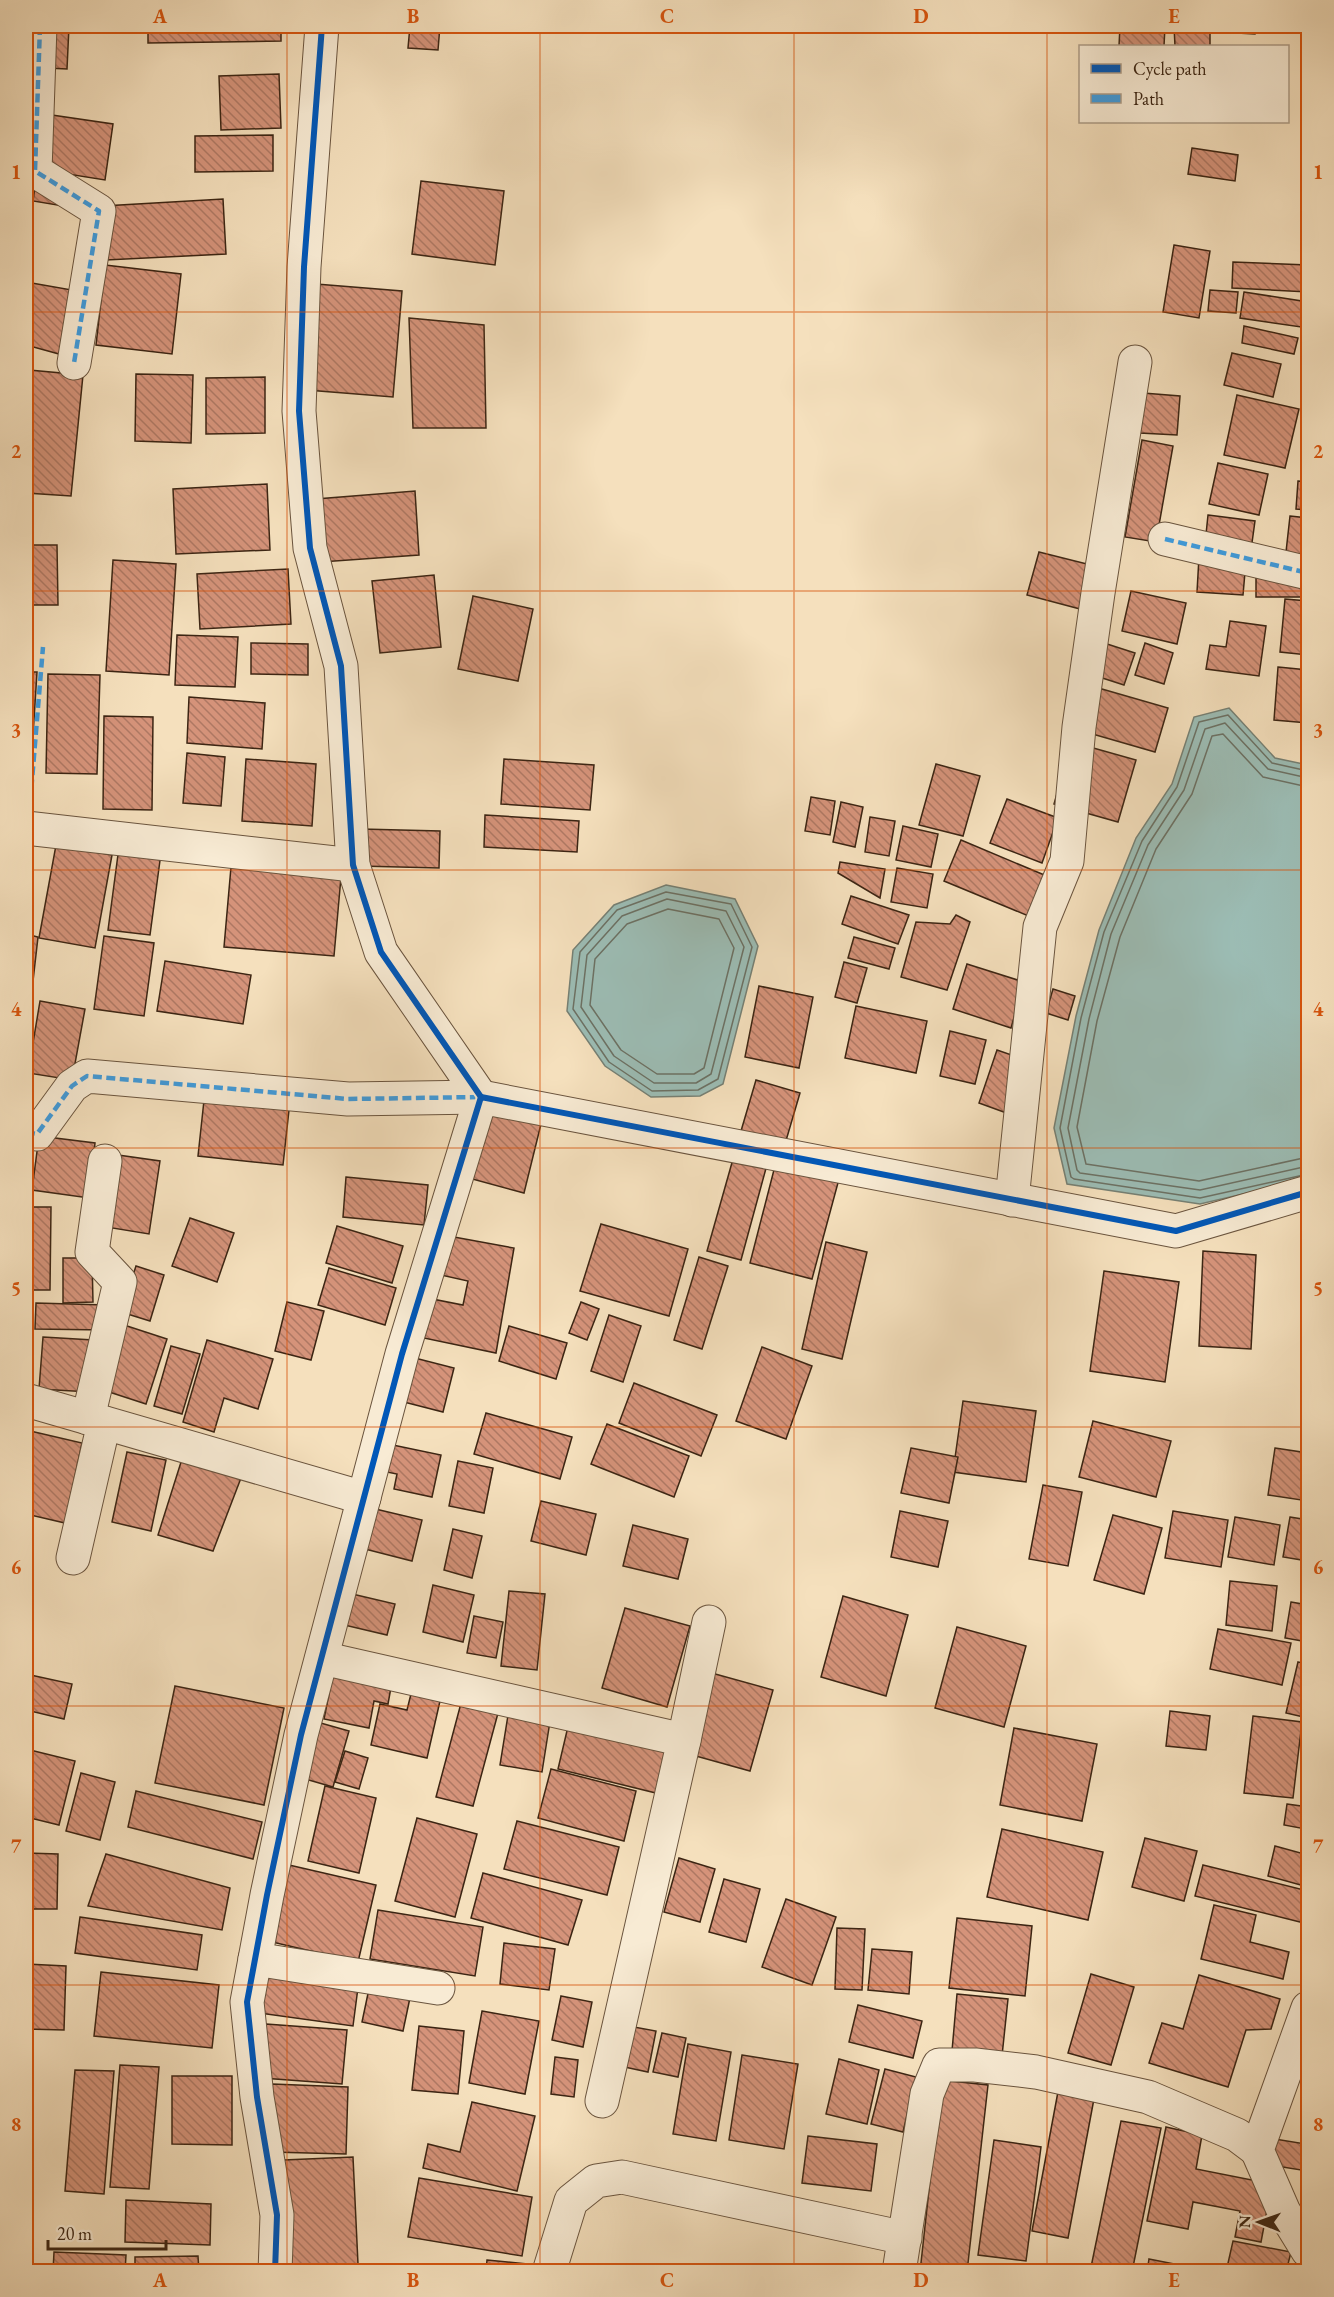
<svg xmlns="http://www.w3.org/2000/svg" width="1334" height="2297" viewBox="0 0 1334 2297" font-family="'EB Garamond',serif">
<defs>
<pattern id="building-back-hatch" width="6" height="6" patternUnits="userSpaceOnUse" patternTransform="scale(1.5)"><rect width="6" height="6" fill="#d5937a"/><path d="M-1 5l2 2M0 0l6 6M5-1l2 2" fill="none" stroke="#ae7863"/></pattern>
</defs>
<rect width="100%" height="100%" fill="#f5e0bd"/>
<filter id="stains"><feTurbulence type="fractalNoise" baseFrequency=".00333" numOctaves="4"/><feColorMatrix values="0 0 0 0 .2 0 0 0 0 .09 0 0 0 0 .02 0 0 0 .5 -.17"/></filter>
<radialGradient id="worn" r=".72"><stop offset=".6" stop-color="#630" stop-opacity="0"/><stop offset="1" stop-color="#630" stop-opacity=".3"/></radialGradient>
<g fill="#9cbdb5" stroke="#768074" stroke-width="1.5">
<polygon points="1229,708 1275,758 1308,765 1308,1179 1200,1204 1067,1184 1054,1128 1076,1016 1099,930 1136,838 1172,784 1194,717"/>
<polygon points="666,885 735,899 758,946 723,1084 700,1096 651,1097 605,1066 567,1011 573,950 614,905"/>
</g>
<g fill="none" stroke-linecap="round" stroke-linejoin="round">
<g stroke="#6c7164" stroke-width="1.5">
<polyline points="1308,771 1272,763 1228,715 1199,722 1177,787 1142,841 1104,932 1081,1018 1060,1128 1071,1177 1074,1179 1200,1198 1308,1174"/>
<polyline points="1308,778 1268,769 1225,723 1205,729 1184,790 1148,845 1111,934 1089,1019 1068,1128 1077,1170 1080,1173 1200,1190 1308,1166"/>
<polyline points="1308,787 1263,777 1223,734 1212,736 1192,794 1156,849 1120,937 1097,1021 1077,1127 1086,1164 1199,1181 1308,1157"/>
<polygon points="666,892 731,904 752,947 718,1079 698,1090 652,1091 609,1062 573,1009 580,952 617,910"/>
<polygon points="667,899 726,911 744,947 711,1074 696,1083 654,1083 614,1056 581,1007 587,955 622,916"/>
<polygon points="668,909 719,919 734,948 704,1068 694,1074 657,1074 621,1050 590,1005 595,959 627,924"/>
</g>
</g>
<g fill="url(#building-back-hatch)" stroke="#3c2513" stroke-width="1.5">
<polygon points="26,26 69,26 67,69 26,67"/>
<polygon points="148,26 281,26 281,41 148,43"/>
<polygon points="410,26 440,26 438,50 408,48"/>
<polygon points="1120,26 1165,26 1164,46 1119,46"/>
<polygon points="1174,26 1210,26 1210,46 1175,46"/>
<polygon points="1218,26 1256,26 1255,34 1218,32"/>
<polygon points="279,74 281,128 221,130 219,76"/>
<polygon points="45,114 113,124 105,180 68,174 63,206 33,201"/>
<polygon points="273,135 273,171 195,172 195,136"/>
<polygon points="1192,148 1238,155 1235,181 1188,174"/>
<polygon points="421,181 504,191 495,265 412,254"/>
<polygon points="223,199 226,254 106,260 103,206"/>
<polygon points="1174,245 1210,251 1199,318 1163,312"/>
<polygon points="1233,262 1308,265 1308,292 1232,288"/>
<polygon points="105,265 181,274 172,354 96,345"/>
<polygon points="26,282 72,290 59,354 26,345"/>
<polygon points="316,284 402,291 393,397 307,390"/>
<polygon points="1210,290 1238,292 1236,313 1208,311"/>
<polygon points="1244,292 1308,302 1308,328 1240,318"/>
<polygon points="409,318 484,325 486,428 413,428"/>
<polygon points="1244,326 1298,338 1294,354 1242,343"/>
<polygon points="1232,353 1281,364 1273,397 1224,385"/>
<polygon points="29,370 83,375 71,496 26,493 26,402"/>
<polygon points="136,374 193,375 191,443 135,441"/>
<polygon points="265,377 265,433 206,434 206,378"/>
<polygon points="1143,393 1180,396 1177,435 1140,433"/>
<polygon points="1237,395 1299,409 1285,468 1224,455"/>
<polygon points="1142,440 1173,446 1156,542 1125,537"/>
<polygon points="1218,463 1268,474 1259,515 1209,504"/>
<polygon points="1298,481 1308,482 1308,510 1296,509"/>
<polygon points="267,484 270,550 176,554 173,489"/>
<polygon points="415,491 419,555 321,562 316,499"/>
<polygon points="1208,515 1255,521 1251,550 1205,544"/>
<polygon points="1290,516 1308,518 1308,564 1285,561"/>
<polygon points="26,545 57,545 58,605 26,605"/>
<polygon points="1039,552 1111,570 1099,614 1027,595"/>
<polygon points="1199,557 1246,561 1243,595 1197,592"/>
<polygon points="113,560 176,564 169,675 106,671"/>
<polygon points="1256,568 1308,569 1308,597 1256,597"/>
<polygon points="288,569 291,624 200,629 197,574"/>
<polygon points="434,575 441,647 380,653 372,581"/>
<polygon points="1131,591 1186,603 1177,644 1122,631"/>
<polygon points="473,596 533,609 518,681 458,669"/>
<polygon points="1285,599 1308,601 1308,655 1280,652"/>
<polygon points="1230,621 1266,626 1259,676 1206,669 1210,645 1226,647"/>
<polygon points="177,635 238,637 235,687 175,685"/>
<polygon points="251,643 308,644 308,675 251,674"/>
<polygon points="1104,643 1135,653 1124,685 1093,675"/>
<polygon points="1145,643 1173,653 1164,684 1135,675"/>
<polygon points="1278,667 1308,670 1308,723 1274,720"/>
<polygon points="26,672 37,672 31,767 26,767"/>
<polygon points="48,674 100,675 97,774 46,773"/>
<polygon points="1095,687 1168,708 1155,752 1082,731"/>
<polygon points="189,697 265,703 262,749 187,743"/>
<polygon points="104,716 153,717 152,810 103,809"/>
<polygon points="1072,742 1136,760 1118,822 1054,804"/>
<polygon points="187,753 225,757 221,806 183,803"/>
<polygon points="246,759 316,764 312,826 242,821"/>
<polygon points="504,759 594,765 590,810 501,804"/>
<polygon points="936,764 980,776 963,836 919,825"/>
<polygon points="811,797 835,801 830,835 805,831"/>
<polygon points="1007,799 1058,818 1042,863 990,843"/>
<polygon points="841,802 863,807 855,847 833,842"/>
<polygon points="485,815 579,821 577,852 484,847"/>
<polygon points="870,817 895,821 889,856 865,852"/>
<polygon points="903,826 938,834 931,867 896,860"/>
<polygon points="361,829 440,831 439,868 360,866"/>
<polygon points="961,840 1049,877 1031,917 944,881"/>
<polygon points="56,845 112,855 95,948 39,938"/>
<polygon points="119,847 161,853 150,935 108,930"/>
<polygon points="840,862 885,869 880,898 838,873"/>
<polygon points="231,867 341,877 334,956 224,947"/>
<polygon points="897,868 933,874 927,908 891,902"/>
<polygon points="851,896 909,915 898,944 842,924"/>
<polygon points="956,915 970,922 947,990 901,977 916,922 950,924"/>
<polygon points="26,934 38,937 32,990 26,989"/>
<polygon points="104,936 154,943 144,1016 94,1009"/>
<polygon points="854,937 895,948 889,969 848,958"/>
<polygon points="165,961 251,975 243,1024 157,1011"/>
<polygon points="844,962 867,968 857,1003 835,997"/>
<polygon points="967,964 1024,982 1011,1028 953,1009"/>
<polygon points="759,986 813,997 799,1068 745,1057"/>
<polygon points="1053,989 1075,996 1068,1020 1046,1013"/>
<polygon points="40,1001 85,1009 72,1080 28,1073"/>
<polygon points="856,1006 927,1021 916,1073 845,1058"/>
<polygon points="950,1031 986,1040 975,1084 940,1076"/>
<polygon points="997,1050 1032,1062 1012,1115 979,1103"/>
<polygon points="756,1080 800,1093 785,1144 741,1131"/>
<polygon points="205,1091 290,1101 283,1165 198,1156"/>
<polygon points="26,1098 32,1100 26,1124"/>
<polygon points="483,1105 542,1120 524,1193 465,1177"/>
<polygon points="39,1136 95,1143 89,1198 32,1190"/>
<polygon points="735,1152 768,1161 741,1260 707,1251"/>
<polygon points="111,1154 160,1161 149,1234 100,1226"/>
<polygon points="776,1162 839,1179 812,1279 750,1263"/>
<polygon points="346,1177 428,1185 424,1225 343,1217"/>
<polygon points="26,1207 51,1207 50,1290 26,1290"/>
<polygon points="190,1218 234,1233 217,1282 172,1266"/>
<polygon points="601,1224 688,1249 669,1316 580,1291"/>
<polygon points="337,1226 403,1246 392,1283 326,1263"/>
<polygon points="443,1235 514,1248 496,1353 419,1337 427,1298 463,1305 468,1281 432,1273"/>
<polygon points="826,1242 867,1252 842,1359 802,1349"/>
<polygon points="1203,1251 1256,1255 1251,1349 1199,1346"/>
<polygon points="699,1257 728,1266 702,1349 674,1340"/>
<polygon points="63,1258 92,1258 93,1302 63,1303"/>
<polygon points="136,1266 164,1275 150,1321 121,1312"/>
<polygon points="329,1268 396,1288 385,1325 318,1305"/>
<polygon points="1104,1271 1179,1282 1165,1382 1090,1371"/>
<polygon points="287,1302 324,1311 311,1360 275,1351"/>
<polygon points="581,1302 599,1309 587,1340 569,1333"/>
<polygon points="36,1303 106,1305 105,1330 35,1329"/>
<polygon points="609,1315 641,1326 623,1382 591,1371"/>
<polygon points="124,1325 167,1339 146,1404 103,1390"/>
<polygon points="509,1326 567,1343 556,1379 499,1361"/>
<polygon points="43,1337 93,1340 90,1392 39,1389"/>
<polygon points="207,1340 273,1359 258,1409 224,1398 214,1432 183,1422"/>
<polygon points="171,1346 200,1354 182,1414 154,1406"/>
<polygon points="762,1347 812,1366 786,1439 736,1421"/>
<polygon points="407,1356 454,1368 443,1412 396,1400"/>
<polygon points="634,1383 717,1415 701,1456 619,1423"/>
<polygon points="963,1401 1036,1411 1026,1482 953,1472"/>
<polygon points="486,1413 572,1437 560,1479 474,1454"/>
<polygon points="1093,1421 1171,1441 1156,1497 1079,1477"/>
<polygon points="607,1424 689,1456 674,1497 591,1464"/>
<polygon points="26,1430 82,1443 65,1523 26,1514"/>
<polygon points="388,1444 441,1455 432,1497 394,1489 397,1474 382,1471"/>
<polygon points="911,1448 958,1457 949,1503 901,1493"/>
<polygon points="1275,1448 1308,1453 1308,1501 1268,1495"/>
<polygon points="127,1452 166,1460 151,1531 112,1522"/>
<polygon points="182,1459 241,1478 213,1551 158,1535"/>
<polygon points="458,1461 493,1468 484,1513 449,1506"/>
<polygon points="1043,1485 1082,1492 1068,1566 1029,1559"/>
<polygon points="541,1501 596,1514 586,1555 531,1541"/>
<polygon points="367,1507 422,1520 412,1561 357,1547"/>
<polygon points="900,1511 948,1521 938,1567 891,1557"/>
<polygon points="1173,1511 1228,1520 1221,1567 1165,1558"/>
<polygon points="1113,1515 1162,1528 1144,1594 1094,1580"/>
<polygon points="1235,1517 1280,1525 1274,1565 1228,1557"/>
<polygon points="1290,1517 1308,1520 1308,1561 1283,1557"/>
<polygon points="633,1525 688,1539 678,1579 623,1566"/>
<polygon points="453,1529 482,1536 472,1578 444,1570"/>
<polygon points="1230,1581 1277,1586 1272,1631 1226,1625"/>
<polygon points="433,1585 474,1595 463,1642 423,1632"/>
<polygon points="509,1591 545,1594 537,1670 501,1666"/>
<polygon points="348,1593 395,1604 387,1635 340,1624"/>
<polygon points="843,1596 908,1615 886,1696 821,1677"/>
<polygon points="1291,1602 1308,1605 1308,1642 1285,1638"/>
<polygon points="625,1608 690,1626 667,1707 602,1688"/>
<polygon points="474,1616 503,1622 496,1658 467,1653"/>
<polygon points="957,1627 1026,1646 1004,1727 935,1708"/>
<polygon points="1218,1629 1291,1643 1282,1685 1210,1669"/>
<polygon points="1298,1662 1308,1664 1308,1718 1286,1713"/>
<polygon points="335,1664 393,1676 388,1704 374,1701 369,1728 324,1719"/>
<polygon points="708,1672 773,1690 750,1771 685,1753"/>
<polygon points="26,1674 72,1684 64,1719 26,1710"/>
<polygon points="175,1686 284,1708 264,1805 155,1783"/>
<polygon points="464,1692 501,1702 473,1806 436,1797"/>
<polygon points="411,1694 440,1701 427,1758 371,1745 380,1704 407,1710"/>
<polygon points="509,1709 551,1715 542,1772 500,1765"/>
<polygon points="1170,1711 1210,1716 1206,1750 1166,1746"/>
<polygon points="1253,1716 1302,1722 1293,1798 1244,1793"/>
<polygon points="570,1718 672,1743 660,1794 558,1769"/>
<polygon points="310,1720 349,1731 333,1787 295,1776"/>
<polygon points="1014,1728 1097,1744 1082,1821 1000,1805"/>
<polygon points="26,1749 75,1761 59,1825 26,1817"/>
<polygon points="345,1751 368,1758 359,1789 335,1782"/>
<polygon points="551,1769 636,1791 624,1841 538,1818"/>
<polygon points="81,1773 115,1782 100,1840 66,1831"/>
<polygon points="325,1786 376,1798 359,1873 308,1861"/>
<polygon points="136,1791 262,1822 253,1859 128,1827"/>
<polygon points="1287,1804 1308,1807 1308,1848 1304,1848 1306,1829 1284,1825"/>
<polygon points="417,1818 477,1834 455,1917 395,1901"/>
<polygon points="517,1821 619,1847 607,1895 504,1869"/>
<polygon points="1002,1829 1103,1852 1088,1920 987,1897"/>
<polygon points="1145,1838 1197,1851 1184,1901 1132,1887"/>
<polygon points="1275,1846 1308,1855 1308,1887 1268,1876"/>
<polygon points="26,1853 58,1854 57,1909 26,1909"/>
<polygon points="106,1854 230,1888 222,1930 88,1906"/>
<polygon points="679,1858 715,1869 700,1922 664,1912"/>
<polygon points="289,1865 376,1885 358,1962 272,1942"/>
<polygon points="1203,1865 1308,1891 1308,1924 1195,1896"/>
<polygon points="483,1873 582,1900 568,1945 471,1918"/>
<polygon points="724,1879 760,1889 746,1942 709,1932"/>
<polygon points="786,1899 836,1917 812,1985 762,1967"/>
<polygon points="1214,1905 1256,1915 1250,1942 1289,1952 1283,1979 1201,1959"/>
<polygon points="378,1910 483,1927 475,1976 370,1959"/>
<polygon points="80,1917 202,1935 197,1970 75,1953"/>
<polygon points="957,1918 1032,1926 1025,1996 949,1988"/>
<polygon points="837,1928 865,1929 862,1990 835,1989"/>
<polygon points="504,1943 555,1949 549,1990 500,1984"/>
<polygon points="872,1949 912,1952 909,1994 868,1990"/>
<polygon points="26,1964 66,1966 64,2030 26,2029"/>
<polygon points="259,1966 359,1980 353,2026 253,2012"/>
<polygon points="101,1972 219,1985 212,2048 94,2036"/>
<polygon points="1091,1974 1134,1987 1111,2065 1068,2053"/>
<polygon points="1199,1975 1280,1999 1271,2029 1246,2030 1228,2087 1149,2063 1162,2023 1183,2029"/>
<polygon points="370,1984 411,1993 403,2031 362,2022"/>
<polygon points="957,1994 1008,1999 1002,2056 952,2051"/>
<polygon points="561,1996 592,2002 583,2047 552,2040"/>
<polygon points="858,2005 922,2021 913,2058 849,2042"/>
<polygon points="482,2011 539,2021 525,2094 469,2083"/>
<polygon points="266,2024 347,2030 342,2084 262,2078"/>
<polygon points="623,2025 656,2031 648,2072 615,2065"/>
<polygon points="419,2026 464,2031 458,2094 412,2090"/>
<polygon points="662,2033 686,2038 678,2077 653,2072"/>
<polygon points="688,2044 731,2052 716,2141 673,2134"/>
<polygon points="742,2055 798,2064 784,2149 729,2140"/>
<polygon points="555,2057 578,2060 574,2097 551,2094"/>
<polygon points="839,2059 879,2070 867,2124 826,2114"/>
<polygon points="120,2065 159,2067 149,2189 110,2187"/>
<polygon points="885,2069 916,2077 903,2132 871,2124"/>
<polygon points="75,2070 114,2071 104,2194 65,2191"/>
<polygon points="172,2076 232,2076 232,2145 172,2144"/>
<polygon points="941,2080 988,2085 967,2272 920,2272"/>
<polygon points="1060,2081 1096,2088 1068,2238 1032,2231"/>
<polygon points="272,2084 348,2087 346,2154 271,2152"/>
<polygon points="472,2102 535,2116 517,2191 423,2168 428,2144 460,2152"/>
<polygon points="1121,2121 1161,2128 1132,2272 1090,2272"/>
<polygon points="1166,2127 1202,2135 1196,2169 1272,2184 1261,2242 1235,2237 1240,2211 1193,2202 1188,2229 1147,2221"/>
<polygon points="808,2136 877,2144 871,2191 802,2183"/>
<polygon points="1268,2138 1306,2144 1301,2170 1263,2164"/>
<polygon points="994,2140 1041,2147 1026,2261 978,2255"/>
<polygon points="353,2157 358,2264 288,2267 284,2160"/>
<polygon points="419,2178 532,2197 522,2256 408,2237"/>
<polygon points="126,2200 211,2204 210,2245 125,2242"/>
<polygon points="1233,2241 1291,2252 1286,2272 1226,2272"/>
<polygon points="54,2252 126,2255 125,2272 53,2272"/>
<polygon points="198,2256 199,2272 135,2272 135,2257"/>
<polygon points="1149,2259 1195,2268 1194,2272 1147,2272"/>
<polygon points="487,2260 527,2264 526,2272 486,2272"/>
</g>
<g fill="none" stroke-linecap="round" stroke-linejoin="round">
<g stroke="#6a543e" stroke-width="35">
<g id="street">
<polyline points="40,26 35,171 99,211 74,363"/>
<polyline points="322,26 304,267 299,411 310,548 341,666 353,865 381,952 481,1097"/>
<polyline points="1165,539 1308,573"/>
<polyline points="26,828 353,865"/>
<polyline points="26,1132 37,1134 72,1086 87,1076 348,1099 481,1097"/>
<polyline points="1012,1200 1040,927 1067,861 1079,727 1098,593 1135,362"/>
<polyline points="26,1400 364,1498"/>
<polyline points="88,1418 120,1282 92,1252 105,1161"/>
<polyline points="73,1558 104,1423"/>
<polyline points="322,1658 684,1740 602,2101"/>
<polyline points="684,1740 709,1622"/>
<polyline points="255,1959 438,1988"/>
<polyline points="1308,2008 1257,2150 1284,2212 1308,2251"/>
<polyline points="275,2272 277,2215 257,2097 247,2002 267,1895 301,1735 402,1354 481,1097 1176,1231 1308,1192"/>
<polyline points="549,2272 571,2201 596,2181 622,2177 905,2238"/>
<polyline points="899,2272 927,2094 939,2065 975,2065 1036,2072 1148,2097 1237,2135 1257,2150"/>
</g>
</g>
<use href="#street" stroke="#f8ebd4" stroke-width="33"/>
<g stroke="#3f9cde" stroke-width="4.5" stroke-dasharray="9 4.5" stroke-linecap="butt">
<polyline points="40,26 35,171 99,211 74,363"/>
<polyline points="1165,539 1308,573"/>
<polyline points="28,829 43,647"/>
<polyline points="26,1132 37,1134 72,1086 87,1076 348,1099 481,1097"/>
</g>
<g stroke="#f8ebd4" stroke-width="10">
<g id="cycleway">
<polyline points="322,26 304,267 299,411 310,548 341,666 353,865 381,952 481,1097"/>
<polyline points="275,2272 277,2215 257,2097 247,2002 267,1895 301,1735 402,1354 481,1097 1176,1231 1308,1192"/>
</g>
</g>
<use href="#cycleway" stroke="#0057b8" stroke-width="6"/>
</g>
<path fill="none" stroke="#d7540d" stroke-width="1.5" stroke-opacity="0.55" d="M287,26V2272M540,26V2272M794,26V2272M1047,26V2272M26,312H1308M26,591H1308M26,870H1308M26,1148H1308M26,1427H1308M26,1706H1308M26,1985H1308"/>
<rect width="1334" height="2297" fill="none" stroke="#f5e0bd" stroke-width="66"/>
<rect x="1079" y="45" width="210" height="78" fill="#f8ebd4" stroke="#ad9c87" stroke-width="1.5"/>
<rect x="1091" y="64" width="30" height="9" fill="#0057b8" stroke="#ad9c87" stroke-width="1.5"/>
<text x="1133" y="75" font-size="18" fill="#3c2513">Cycle path</text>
<rect x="1091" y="94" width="30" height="9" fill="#3f9cde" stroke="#ad9c87" stroke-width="1.5"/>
<text x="1133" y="105" font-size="18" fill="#3c2513">Path</text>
<g transform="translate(1259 2222) rotate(271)" stroke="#f8ebd4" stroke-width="4.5" paint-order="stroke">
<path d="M0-4.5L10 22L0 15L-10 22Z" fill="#3c2513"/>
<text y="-9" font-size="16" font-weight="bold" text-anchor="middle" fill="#3c2513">N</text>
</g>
<path d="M48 2240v9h118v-9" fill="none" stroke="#3c2513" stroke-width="3"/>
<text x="57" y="2240" font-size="18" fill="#3c2513" stroke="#f8ebd4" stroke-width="4.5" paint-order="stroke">20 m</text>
<rect x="33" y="33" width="1268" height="2231" fill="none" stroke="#d7540d" stroke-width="2"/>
<g font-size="20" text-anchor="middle" font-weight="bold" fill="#d7540d">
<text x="160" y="23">A</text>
<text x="413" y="23">B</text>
<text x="667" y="23">C</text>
<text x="921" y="23">D</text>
<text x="1174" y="23">E</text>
<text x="16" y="179">1</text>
<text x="1318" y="179">1</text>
<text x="16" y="458">2</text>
<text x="1318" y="458">2</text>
<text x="16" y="737">3</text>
<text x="1318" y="737">3</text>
<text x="16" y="1016">4</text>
<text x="1318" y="1016">4</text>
<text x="16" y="1295">5</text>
<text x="1318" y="1295">5</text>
<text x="16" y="1574">6</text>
<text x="1318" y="1574">6</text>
<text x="16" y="1853">7</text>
<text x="1318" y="1853">7</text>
<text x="16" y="2131">8</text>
<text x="1318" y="2131">8</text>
<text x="160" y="2287">A</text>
<text x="413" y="2287">B</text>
<text x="667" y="2287">C</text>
<text x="921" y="2287">D</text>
<text x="1174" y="2287">E</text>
</g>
<rect width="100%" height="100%" filter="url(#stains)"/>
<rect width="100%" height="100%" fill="url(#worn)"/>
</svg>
